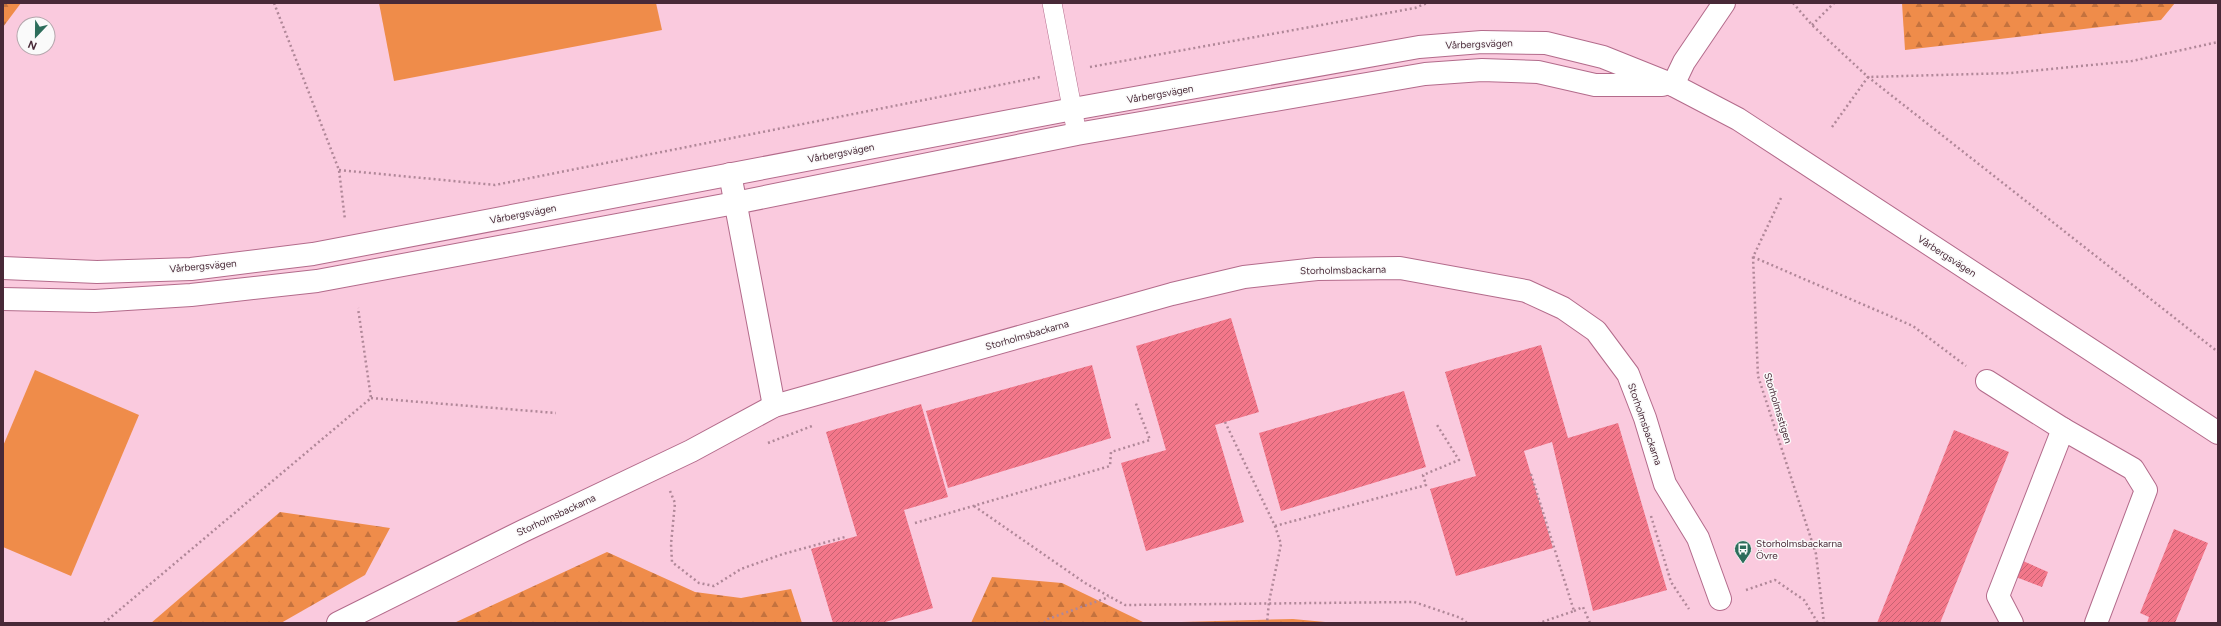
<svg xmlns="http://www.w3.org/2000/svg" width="2221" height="626" viewBox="0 0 2221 626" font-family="Figtree,sans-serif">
<defs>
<pattern id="forest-firs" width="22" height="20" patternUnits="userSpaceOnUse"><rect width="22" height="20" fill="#ef8c4a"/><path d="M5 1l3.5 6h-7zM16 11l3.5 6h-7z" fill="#c4723e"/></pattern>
<pattern id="building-hatch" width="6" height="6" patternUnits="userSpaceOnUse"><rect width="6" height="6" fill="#f3778a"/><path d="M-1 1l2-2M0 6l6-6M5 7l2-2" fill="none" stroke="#c76272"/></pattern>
</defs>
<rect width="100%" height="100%" fill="#facade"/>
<g fill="url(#forest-firs)">
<polygon points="3,3 21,3 3,27"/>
<polygon points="1902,3 2175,3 2161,20 1905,50"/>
<polygon points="280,512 390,528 365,575 281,623 151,623"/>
<polygon points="607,552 695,592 741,598 791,589 802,623 454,623"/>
<polygon points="992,577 1062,583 1145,623 1293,619 1336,623 971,623"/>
</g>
<g fill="#ef8c4a">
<polygon points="379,3 656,3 662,30 394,81"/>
<polygon points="35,370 139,415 71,576 3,547 3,446"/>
</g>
<g fill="url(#building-hatch)">
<polygon points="1231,318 1259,412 1215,425 1244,522 1146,551 1121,463 1166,450 1136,346"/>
<polygon points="1541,345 1568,438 1618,423 1667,590 1593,611 1552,442 1524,451 1553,548 1456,576 1430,489 1476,476 1445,372"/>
<polygon points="1092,365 1111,438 948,488 926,411"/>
<polygon points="1404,391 1426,467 1281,511 1259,433"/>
<polygon points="921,404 948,497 904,510 933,608 882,623 833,623 811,549 857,536 826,432"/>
<polygon points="1954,430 2009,452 1940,623 1877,623"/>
<polygon points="2174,529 2208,543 2175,623 2147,623 2149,617 2140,613"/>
<polygon points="2023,561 2048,572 2042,587 2016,577"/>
</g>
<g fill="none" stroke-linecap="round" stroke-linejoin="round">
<g stroke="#b36b8b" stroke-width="20">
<polyline id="service" points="1052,3 1077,134"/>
</g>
<g stroke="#b36b8b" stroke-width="24">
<g id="minor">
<polyline points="1673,85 1684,62 1724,3"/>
<polyline points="730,174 774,406"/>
<polyline points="1987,381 2063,429"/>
<polyline points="338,623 523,531 691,451 774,406 1172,294 1244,277 1317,269 1400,268 1526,291 1563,308 1596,331 1628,374 1645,418 1665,484 1698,538 1720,599"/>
<polyline points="2012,623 1998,596 2063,429 2133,469 2146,490 2096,623"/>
</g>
</g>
<g stroke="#b36b8b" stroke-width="24">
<g id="tertiary">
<polyline points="3,268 97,272 191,269 313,254 1073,109 1419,47 1482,42 1546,43 1603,57 1673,85 1738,119 2218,433"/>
<polyline points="3,299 95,301 191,295 317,281 735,203 1077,134 1425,74 1482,70 1538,72 1595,85 1662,85"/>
</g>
</g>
<g stroke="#b08798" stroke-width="2.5" stroke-dasharray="2 3" stroke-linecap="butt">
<polyline points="274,3 339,170 345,220"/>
<polyline points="1793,3 1812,25 1868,77 2218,352"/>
<polyline points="1812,25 1834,3"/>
<polyline points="1090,67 1415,8 1427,3"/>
<polyline points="1832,127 1868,77 2011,73 2132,61 2218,42"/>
<polyline points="339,170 495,185 1040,77"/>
<polyline points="1781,198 1753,257 1758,376 1816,554 1824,623"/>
<polyline points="1753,257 1913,326 1966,366"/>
<polyline points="371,398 556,413"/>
<polyline points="1225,422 1275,526 1281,544 1269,602 1267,623"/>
<polyline points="768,443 812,426"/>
<polyline points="1531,474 1574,611 1539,623"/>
<polyline points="670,491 675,503 671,544 672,562 699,583 714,586 741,569 783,554 845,537"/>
<polyline points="974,506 1085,583 1125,605 1414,602 1461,618 1467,623"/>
<polyline points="1651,516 1671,582 1689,609"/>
<polyline points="915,523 1110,466 1111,452 1150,440 1135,401"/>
<polyline points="1275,526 1426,485 1423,475 1459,460 1437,425"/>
<polyline points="1746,590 1775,580 1804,600 1818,623"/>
<polyline points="1574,611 1583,607 1590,623"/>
<polyline points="104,623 371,398 358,308"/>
<polyline points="1044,623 1048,619 1109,597"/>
</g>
<use href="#service" stroke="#fff" stroke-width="19"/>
<use href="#minor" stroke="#fff" stroke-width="22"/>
<use href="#tertiary" stroke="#fff" stroke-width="22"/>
</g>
<defs>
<g id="bus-pin" transform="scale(0.9)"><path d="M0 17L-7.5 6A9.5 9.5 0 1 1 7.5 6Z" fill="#2d6d5b" stroke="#fafafa"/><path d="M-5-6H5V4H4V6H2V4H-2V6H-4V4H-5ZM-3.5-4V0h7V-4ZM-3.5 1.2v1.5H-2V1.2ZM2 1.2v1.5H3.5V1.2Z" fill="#fff"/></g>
</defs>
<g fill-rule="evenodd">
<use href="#bus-pin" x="1743" y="549"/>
</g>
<g text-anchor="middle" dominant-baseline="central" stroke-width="3" stroke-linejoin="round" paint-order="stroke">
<g font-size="10" fill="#482937" stroke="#fafafa">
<text transform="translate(1479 44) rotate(-2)">Vårbergsvägen</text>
<text transform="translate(1160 94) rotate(-10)">Vårbergsvägen</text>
<text transform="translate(841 153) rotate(-11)">Vårbergsvägen</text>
<text transform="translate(523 214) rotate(-11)">Vårbergsvägen</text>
<text transform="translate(1947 256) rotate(33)">Vårbergsvägen</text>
<text transform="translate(203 266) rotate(-5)">Vårbergsvägen</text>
<text transform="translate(1343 270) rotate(-1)">Storholmsbackarna</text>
<text transform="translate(1027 335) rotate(-16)">Storholmsbackarna</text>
<text transform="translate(1778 408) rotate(73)">Storholmsstigen</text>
<text transform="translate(1645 424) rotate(71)">Storholmsbackarna</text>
<text transform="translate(556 515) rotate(-25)">Storholmsbackarna</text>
</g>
<g font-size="10" fill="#482937" stroke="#fafafa" text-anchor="start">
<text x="1756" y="543">Storholmsbackarna<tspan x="1756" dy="12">Övre</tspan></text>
</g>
</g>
<rect width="2221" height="626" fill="none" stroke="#482937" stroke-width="8"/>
<g transform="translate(36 36) rotate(202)"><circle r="19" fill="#fafafa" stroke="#b3a6ac"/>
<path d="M0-3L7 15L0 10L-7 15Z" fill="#2d6d5b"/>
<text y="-6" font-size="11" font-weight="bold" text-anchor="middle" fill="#482937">N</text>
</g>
</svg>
